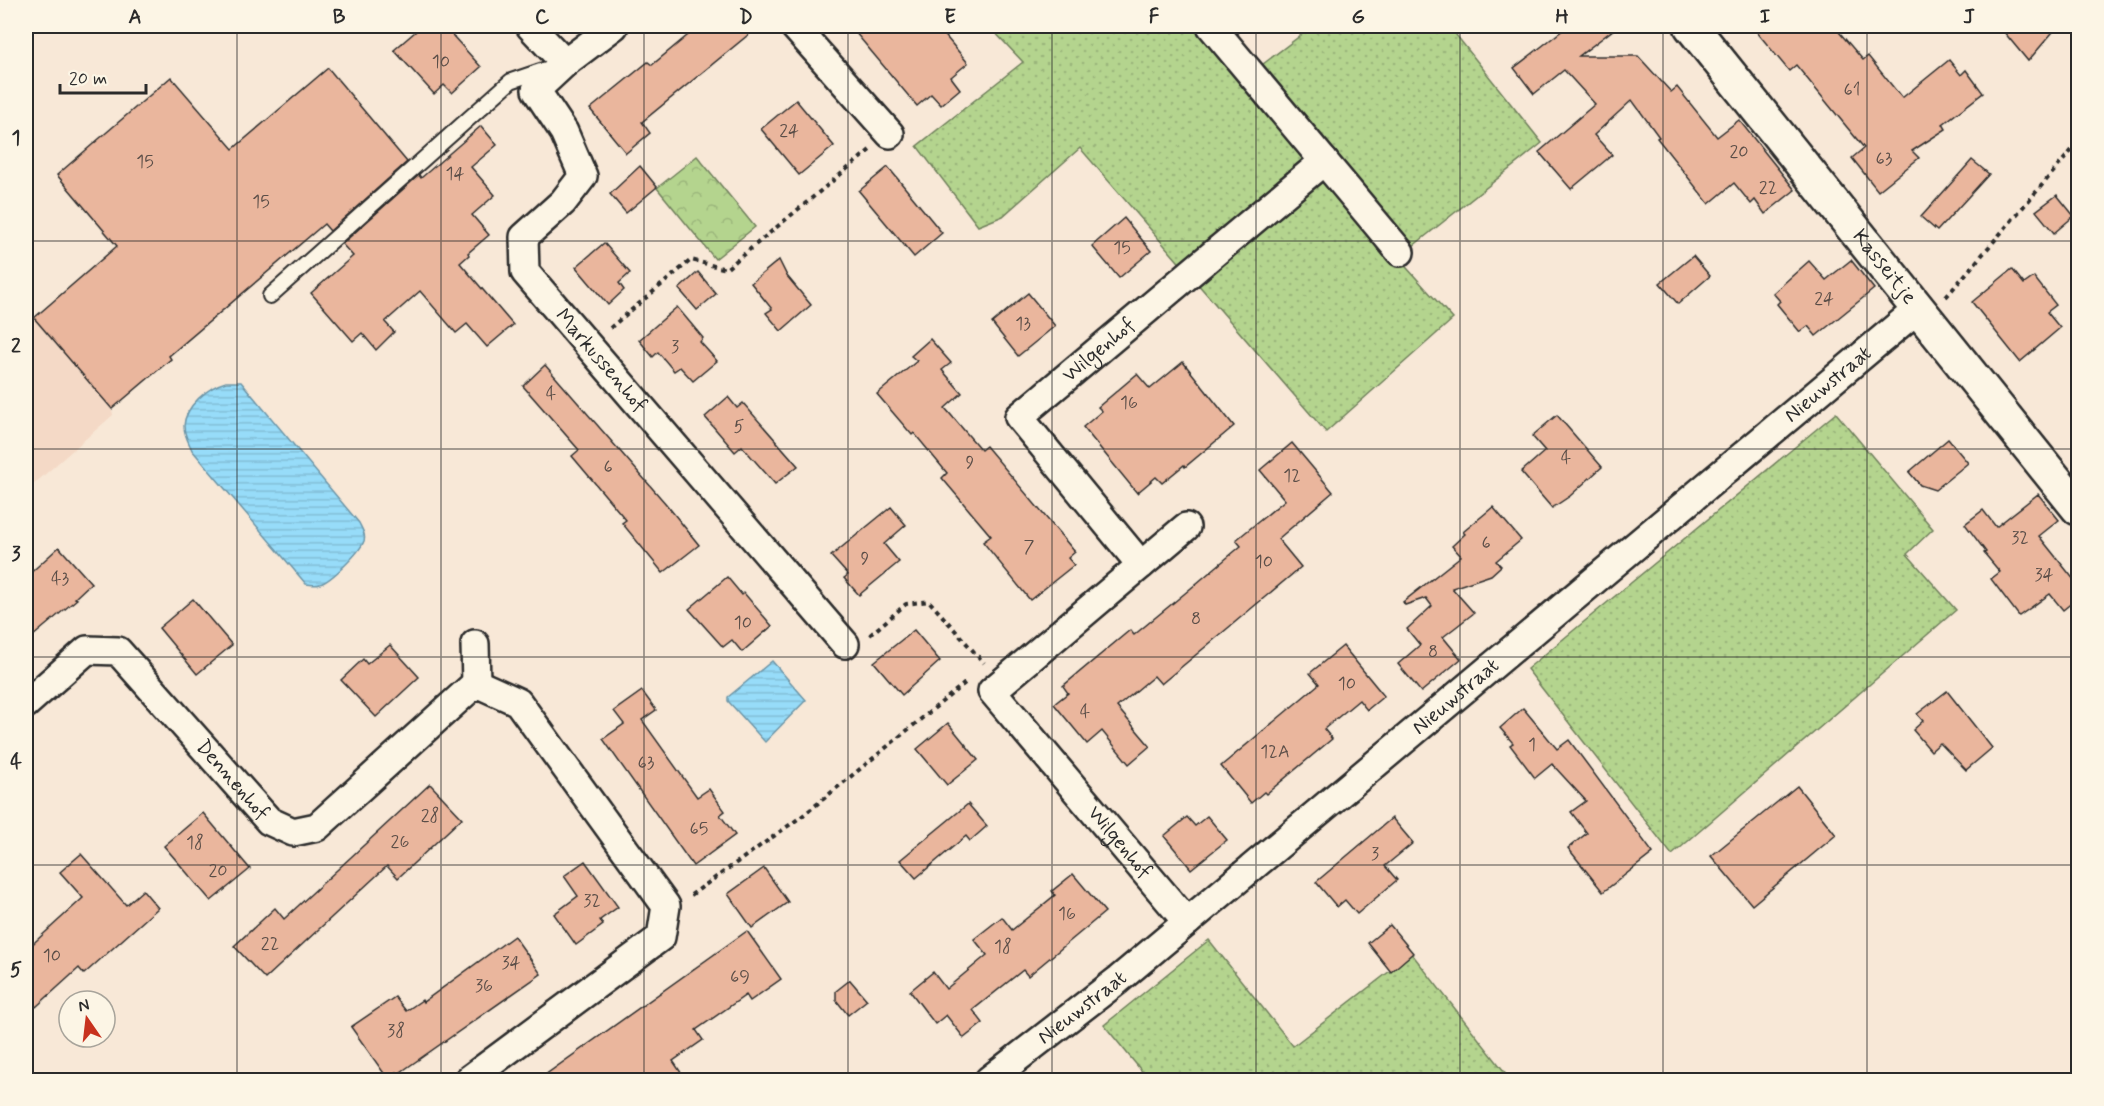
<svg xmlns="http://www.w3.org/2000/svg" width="2104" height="1106" viewBox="0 0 2104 1106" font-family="Mynerve,sans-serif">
<defs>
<pattern id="grass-dots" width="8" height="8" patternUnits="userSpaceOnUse" patternTransform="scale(1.5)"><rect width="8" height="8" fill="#b4d48e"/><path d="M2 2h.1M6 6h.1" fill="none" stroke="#9bb67b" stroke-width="1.8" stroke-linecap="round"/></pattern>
<pattern id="park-crowns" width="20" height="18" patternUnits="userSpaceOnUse" patternTransform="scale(1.5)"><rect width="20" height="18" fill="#b4d48e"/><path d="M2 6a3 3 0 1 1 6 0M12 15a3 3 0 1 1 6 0" fill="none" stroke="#9bb67b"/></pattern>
<pattern id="water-rules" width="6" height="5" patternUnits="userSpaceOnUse" patternTransform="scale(1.5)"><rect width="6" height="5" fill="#97dcf9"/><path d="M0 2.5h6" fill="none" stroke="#82bdd6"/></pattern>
</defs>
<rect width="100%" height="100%" fill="#f8e8d7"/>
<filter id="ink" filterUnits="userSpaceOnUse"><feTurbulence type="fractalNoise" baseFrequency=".0167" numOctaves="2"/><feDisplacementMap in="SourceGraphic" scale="12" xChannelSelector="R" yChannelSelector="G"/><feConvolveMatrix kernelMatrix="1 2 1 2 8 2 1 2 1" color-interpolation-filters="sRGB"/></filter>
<g filter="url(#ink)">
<polygon fill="#f4d9c6" points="26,307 112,409 113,415 26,491"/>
<g fill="url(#grass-dots)" stroke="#70805c" stroke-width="1.5">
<polygon points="989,26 1204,26 1246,77 1313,26 1449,26 1542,143 1398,258 1453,319 1326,432 1080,148 1003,216 978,226 917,146 1023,62"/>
<polygon points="1836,413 1933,529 1907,554 1956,610 1672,855 1527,669"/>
<polygon points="1209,940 1293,1046 1412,954 1511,1080 1149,1080 1104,1025"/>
</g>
<polygon fill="url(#park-crowns)" stroke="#70805c" stroke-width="1.5" points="697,156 755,227 715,259 657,188"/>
<g fill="url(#water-rules)" stroke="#6c95a7" stroke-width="1.5">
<path d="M226,382H241L359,523C362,529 366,535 364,541C360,552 331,581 320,584C316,586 310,584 306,584L192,450C189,443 184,435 184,426C185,406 208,387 226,382Z"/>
<polygon points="772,661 806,700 765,742 728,701 728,697"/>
</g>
<g fill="#eab69d" stroke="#2b2b2b" stroke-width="1.5">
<polygon points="422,26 444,26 481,67 452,93 444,85 434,94 394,50"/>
<polygon points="699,26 759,26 642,122 650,133 626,153 590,109 648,62 652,65"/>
<polygon points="850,26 937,26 968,63 951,77 960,89 941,105 931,94 917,106"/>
<polygon points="1568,26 1618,26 1579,56 1638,56 1671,92 1677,87 1717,137 1739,120 1795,190 1765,214 1755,200 1751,204 1734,183 1709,204 1657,138 1659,137 1632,100 1594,135 1612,155 1571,189 1539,152 1595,104 1564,70 1534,94 1514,68"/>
<polygon points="1752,26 1834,26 1863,60 1868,56 1902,98 1949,60 1961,75 1966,70 1983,93 1943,124 1946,129 1912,151 1919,158 1878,191 1852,158 1864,148 1796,65 1789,71"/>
<polygon points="1999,26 2058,26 2028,61"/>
<polygon points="328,68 407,162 330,231 324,224 169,356 171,359 112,409 34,318 117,246 57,175 171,77 233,149"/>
<polygon points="796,100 834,146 799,175 761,129"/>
<polygon points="481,126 497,145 471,167 495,195 472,215 489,235 468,253 469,255 460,263 513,325 487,347 467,324 456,333 420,291 385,322 394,332 376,350 362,333 353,341 311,293 353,256 342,244 419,175 421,178"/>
<polygon points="1972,160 1989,174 1937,231 1921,217"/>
<polygon points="640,166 657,187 626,213 610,194"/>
<polygon points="888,167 942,233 914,257 859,191"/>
<polygon points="2057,195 2074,216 2054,233 2036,211"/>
<polygon points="1124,218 1151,251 1119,278 1092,246"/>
<polygon points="604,243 630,273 619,283 624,290 608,305 576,267"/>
<polygon points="1693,256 1710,276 1678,304 1660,283"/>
<polygon points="779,260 787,276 811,305 781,331 766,313 772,309 751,283"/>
<polygon points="1851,260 1874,289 1816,336 1808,326 1800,332 1777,304 1780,301 1773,293 1809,261 1826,280"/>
<polygon points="2012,269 2024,284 2034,277 2056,305 2047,312 2060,328 2020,362 1972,302"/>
<polygon points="698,272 716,294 697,310 679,289"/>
<polygon points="1028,293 1055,326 1018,356 992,323"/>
<polygon points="677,307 703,338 700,342 717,361 693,381 680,367 674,371 658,352 653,357 639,340"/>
<polygon points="930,339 951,363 942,370 962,393 945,408 981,450 986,446 1075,552 1068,558 1074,565 1030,600 983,542 991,536 942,478 947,473 914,433 912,435 877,394 917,361 911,356"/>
<polygon points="1183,362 1234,426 1185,467 1184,465 1162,483 1156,477 1137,493 1083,427 1102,411 1098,407 1137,374 1150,389"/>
<polygon points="545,365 666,504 699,545 663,573 622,523 626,520 572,456 579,450 523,386"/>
<polygon points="728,397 737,408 743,403 798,466 775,484 742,446 735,452 705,417"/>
<polygon points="1557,415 1602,467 1570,496 1552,508 1521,472 1545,451 1532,436"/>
<polygon points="1948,439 1968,463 1935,490 1920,485 1909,472"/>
<polygon points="1292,443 1333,492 1278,539 1301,567 1161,684 1154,676 1117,707 1150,746 1129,764 1102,731 1087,744 1054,704 1068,693 1063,686 1130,630 1134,635 1184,594 1241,546 1236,540 1285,500 1260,470"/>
<polygon points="2038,494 2059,520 2039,536 2079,586 2079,597 2063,610 2050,594 2019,616 1991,579 2000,572 1984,553 1986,552 1965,524 1983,510 1996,527"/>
<polygon points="891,507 906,525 884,544 899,562 859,595 844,578 848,575 831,556"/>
<polygon points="1493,507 1521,540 1496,561 1501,566 1491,575 1452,588 1474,613 1443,637 1461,659 1421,692 1398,664 1420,645 1407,629 1432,606 1426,598 1405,605 1403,602 1461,556 1452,546 1465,534 1463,532"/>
<polygon points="59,547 91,583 75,598 77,599 26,642 26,577"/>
<polygon points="727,577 742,595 744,593 772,626 742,652 732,640 723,647 689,609"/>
<polygon points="193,599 232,645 197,674 159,628"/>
<polygon points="914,630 940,661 902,695 874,662"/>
<polygon points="390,645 419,677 376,717 341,680 363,659 367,664"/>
<polygon points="1343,646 1384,696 1367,710 1359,700 1324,729 1332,739 1266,794 1264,792 1251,803 1221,766 1319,684 1310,673"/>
<polygon points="642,691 656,710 642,720 697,797 709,789 725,811 720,815 735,835 693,866 603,739 624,724 614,711"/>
<polygon points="1947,691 1992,748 1966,770 1940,743 1931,751 1913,730 1923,721 1917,714"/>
<polygon points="1523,708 1557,749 1569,740 1653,853 1603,892 1568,848 1587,833 1571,812 1586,801 1552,764 1535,778 1510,745 1513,743 1500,728"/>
<polygon points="948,723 978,760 947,785 917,749"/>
<polygon points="430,784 462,818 398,878 387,866 265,979 234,946 275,908 284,919"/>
<polygon points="1797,786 1836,835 1752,905 1711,856"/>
<polygon points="968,804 987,826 970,841 966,836 916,878 900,860"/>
<polygon points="203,813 250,869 211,901 164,846"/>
<polygon points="1207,816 1227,840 1191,869 1164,836 1187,817 1195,826"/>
<polygon points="1392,818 1413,843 1385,866 1397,880 1357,914 1345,900 1337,907 1316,882"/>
<polygon points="81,854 126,905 143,890 158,908 84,974 79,968 36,1007 26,995 26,950 83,898 60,872"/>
<polygon points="585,861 618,907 600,920 603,925 576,945 554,914 578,896 564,876"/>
<polygon points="764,868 788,902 752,928 728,894"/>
<polygon points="1073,874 1105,912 1028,976 1023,970 973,1010 983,1023 964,1038 946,1015 935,1024 910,991 933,972 946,989 987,955 974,939 1002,917 1012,930 1055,895 1052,891"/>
<polygon points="1390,925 1413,953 1391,972 1368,943"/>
<polygon points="747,931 781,979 750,1001 746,995 696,1030 703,1040 673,1061 686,1080 538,1080"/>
<polygon points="514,936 541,974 398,1074 397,1072 388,1079 351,1027 395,997 406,1011 422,1000 423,1002"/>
<polygon points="850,980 867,1000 848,1015 836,1000 836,991"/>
</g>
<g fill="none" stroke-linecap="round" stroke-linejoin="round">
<g stroke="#2b2b2b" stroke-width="18">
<polyline id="service" points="270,296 511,81 552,67"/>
</g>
<g stroke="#2b2b2b" stroke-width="32">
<g id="minor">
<polyline points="530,26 565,63 614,26"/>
<polyline points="794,26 890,134"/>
<polyline points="1211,26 1400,252"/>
<path id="s1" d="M565,63L536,90L564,132L583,176L563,202L524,237L525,272L845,644"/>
<path id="s2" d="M1186,527L992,691L1187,922"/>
<path id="s3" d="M1141,565L1019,417L1324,161"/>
<polyline points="475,644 476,683"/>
<path id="s4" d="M26,704L87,650L118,651L269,821L293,832L317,827L476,683L518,702L666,906L661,937L468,1080"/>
<path id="s5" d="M989,1080L1118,980L1919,308"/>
</g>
</g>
<g stroke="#2b2b2b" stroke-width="38">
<g id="tertiary">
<path id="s6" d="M1691,26L2078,508"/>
</g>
</g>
<g stroke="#2b2b2b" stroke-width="4" stroke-dasharray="4.5 4.5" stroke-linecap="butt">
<polyline points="1946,297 2078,143"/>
<polyline points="610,328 691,260 726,269 870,150"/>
<polyline points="870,635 906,604 929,601 984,663"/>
<polyline points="691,895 805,814 965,683"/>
</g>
<use href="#service" stroke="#fcf5e5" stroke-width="14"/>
<use href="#minor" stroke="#fcf5e5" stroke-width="27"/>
<use href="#tertiary" stroke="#fcf5e5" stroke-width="33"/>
</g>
</g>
<path fill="none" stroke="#2b2b2b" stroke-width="1.5" stroke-opacity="0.55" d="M237,26V1080M441,26V1080M644,26V1080M848,26V1080M1052,26V1080M1256,26V1080M1460,26V1080M1663,26V1080M1867,26V1080M26,241H2078M26,449H2078M26,657H2078M26,865H2078"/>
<g text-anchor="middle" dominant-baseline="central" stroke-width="4.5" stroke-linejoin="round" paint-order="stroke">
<g font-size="18" fill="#5b4e48">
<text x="441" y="62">10</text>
<text x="1852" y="90">61</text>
<text x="789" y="131">24</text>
<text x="1739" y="152">20</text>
<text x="1884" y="159">63</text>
<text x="145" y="162">15</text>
<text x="455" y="174">14</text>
<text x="1768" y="188">22</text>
<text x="261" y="202">15</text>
<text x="1122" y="248">15</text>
<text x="1824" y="299">24</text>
<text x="1023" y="324">13</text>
<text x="675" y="347">3</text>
<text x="551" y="394">4</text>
<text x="1129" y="403">16</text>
<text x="739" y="427">5</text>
<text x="1566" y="458">4</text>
<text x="970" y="463">9</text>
<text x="608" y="467">6</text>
<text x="1292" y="476">12</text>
<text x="2020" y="538">32</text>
<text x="1486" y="543">6</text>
<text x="1029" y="547">7</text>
<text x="865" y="559">9</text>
<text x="1264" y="562">10</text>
<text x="2044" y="575">34</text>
<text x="60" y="579">43</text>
<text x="1196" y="619">8</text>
<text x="743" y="623">10</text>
<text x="1433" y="652">8</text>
<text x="1347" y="684">10</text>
<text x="1085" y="712">4</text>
<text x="1532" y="745">1</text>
<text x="1275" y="752">12A</text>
<text x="646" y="763">63</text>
<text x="430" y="816">28</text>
<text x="699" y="829">65</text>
<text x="400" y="842">26</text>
<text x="195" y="843">18</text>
<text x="1375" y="854">3</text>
<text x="218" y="871">20</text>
<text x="592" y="901">32</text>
<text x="1067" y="914">16</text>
<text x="270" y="944">22</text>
<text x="1003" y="947">18</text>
<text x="52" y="956">10</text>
<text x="511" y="963">34</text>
<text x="740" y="977">69</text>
<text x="484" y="986">36</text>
<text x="396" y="1031">38</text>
</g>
<g font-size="21" fill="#2b2b2b" stroke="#fcf5e5">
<text stroke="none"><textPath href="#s6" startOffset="309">Kasseitje</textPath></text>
<text stroke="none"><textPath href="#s3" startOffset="296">Wilgenhof</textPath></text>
<text stroke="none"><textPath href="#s1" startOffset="375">Markussenhof</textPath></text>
<text stroke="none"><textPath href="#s5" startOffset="1090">Nieuwstraat</textPath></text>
<text stroke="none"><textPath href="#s5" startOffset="604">Nieuwstraat</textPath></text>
<text stroke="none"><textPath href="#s4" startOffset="285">Dennenhof</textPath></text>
<text stroke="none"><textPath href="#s2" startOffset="452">Wilgenhof</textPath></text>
<text stroke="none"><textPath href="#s5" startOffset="118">Nieuwstraat</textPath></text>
</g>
</g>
<rect width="2104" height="1106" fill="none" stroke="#fcf5e5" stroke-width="66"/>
<g transform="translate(87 1019) rotate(346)"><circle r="28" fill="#fcf5e5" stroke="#a8a49b" stroke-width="1.5"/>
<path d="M0-4.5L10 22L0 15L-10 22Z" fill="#c8321e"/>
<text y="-9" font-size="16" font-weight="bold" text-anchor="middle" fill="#2b2b2b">N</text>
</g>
<path d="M60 84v9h86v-9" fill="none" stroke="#2b2b2b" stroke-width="3"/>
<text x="69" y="84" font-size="18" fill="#2b2b2b" stroke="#fcf5e5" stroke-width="4.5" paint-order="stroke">20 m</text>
<rect x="33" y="33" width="2038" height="1040" fill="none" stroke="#2b2b2b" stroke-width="2"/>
<g font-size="20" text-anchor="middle" font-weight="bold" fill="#2b2b2b">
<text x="135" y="23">A</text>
<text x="339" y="23">B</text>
<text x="542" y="23">C</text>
<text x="746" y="23">D</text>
<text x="950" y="23">E</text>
<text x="1154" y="23">F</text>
<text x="1358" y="23">G</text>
<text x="1562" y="23">H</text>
<text x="1765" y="23">I</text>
<text x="1969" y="23">J</text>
<text x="16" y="144">1</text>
<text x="16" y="352">2</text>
<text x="16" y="560">3</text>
<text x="16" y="768">4</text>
<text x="16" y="976">5</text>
</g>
</svg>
